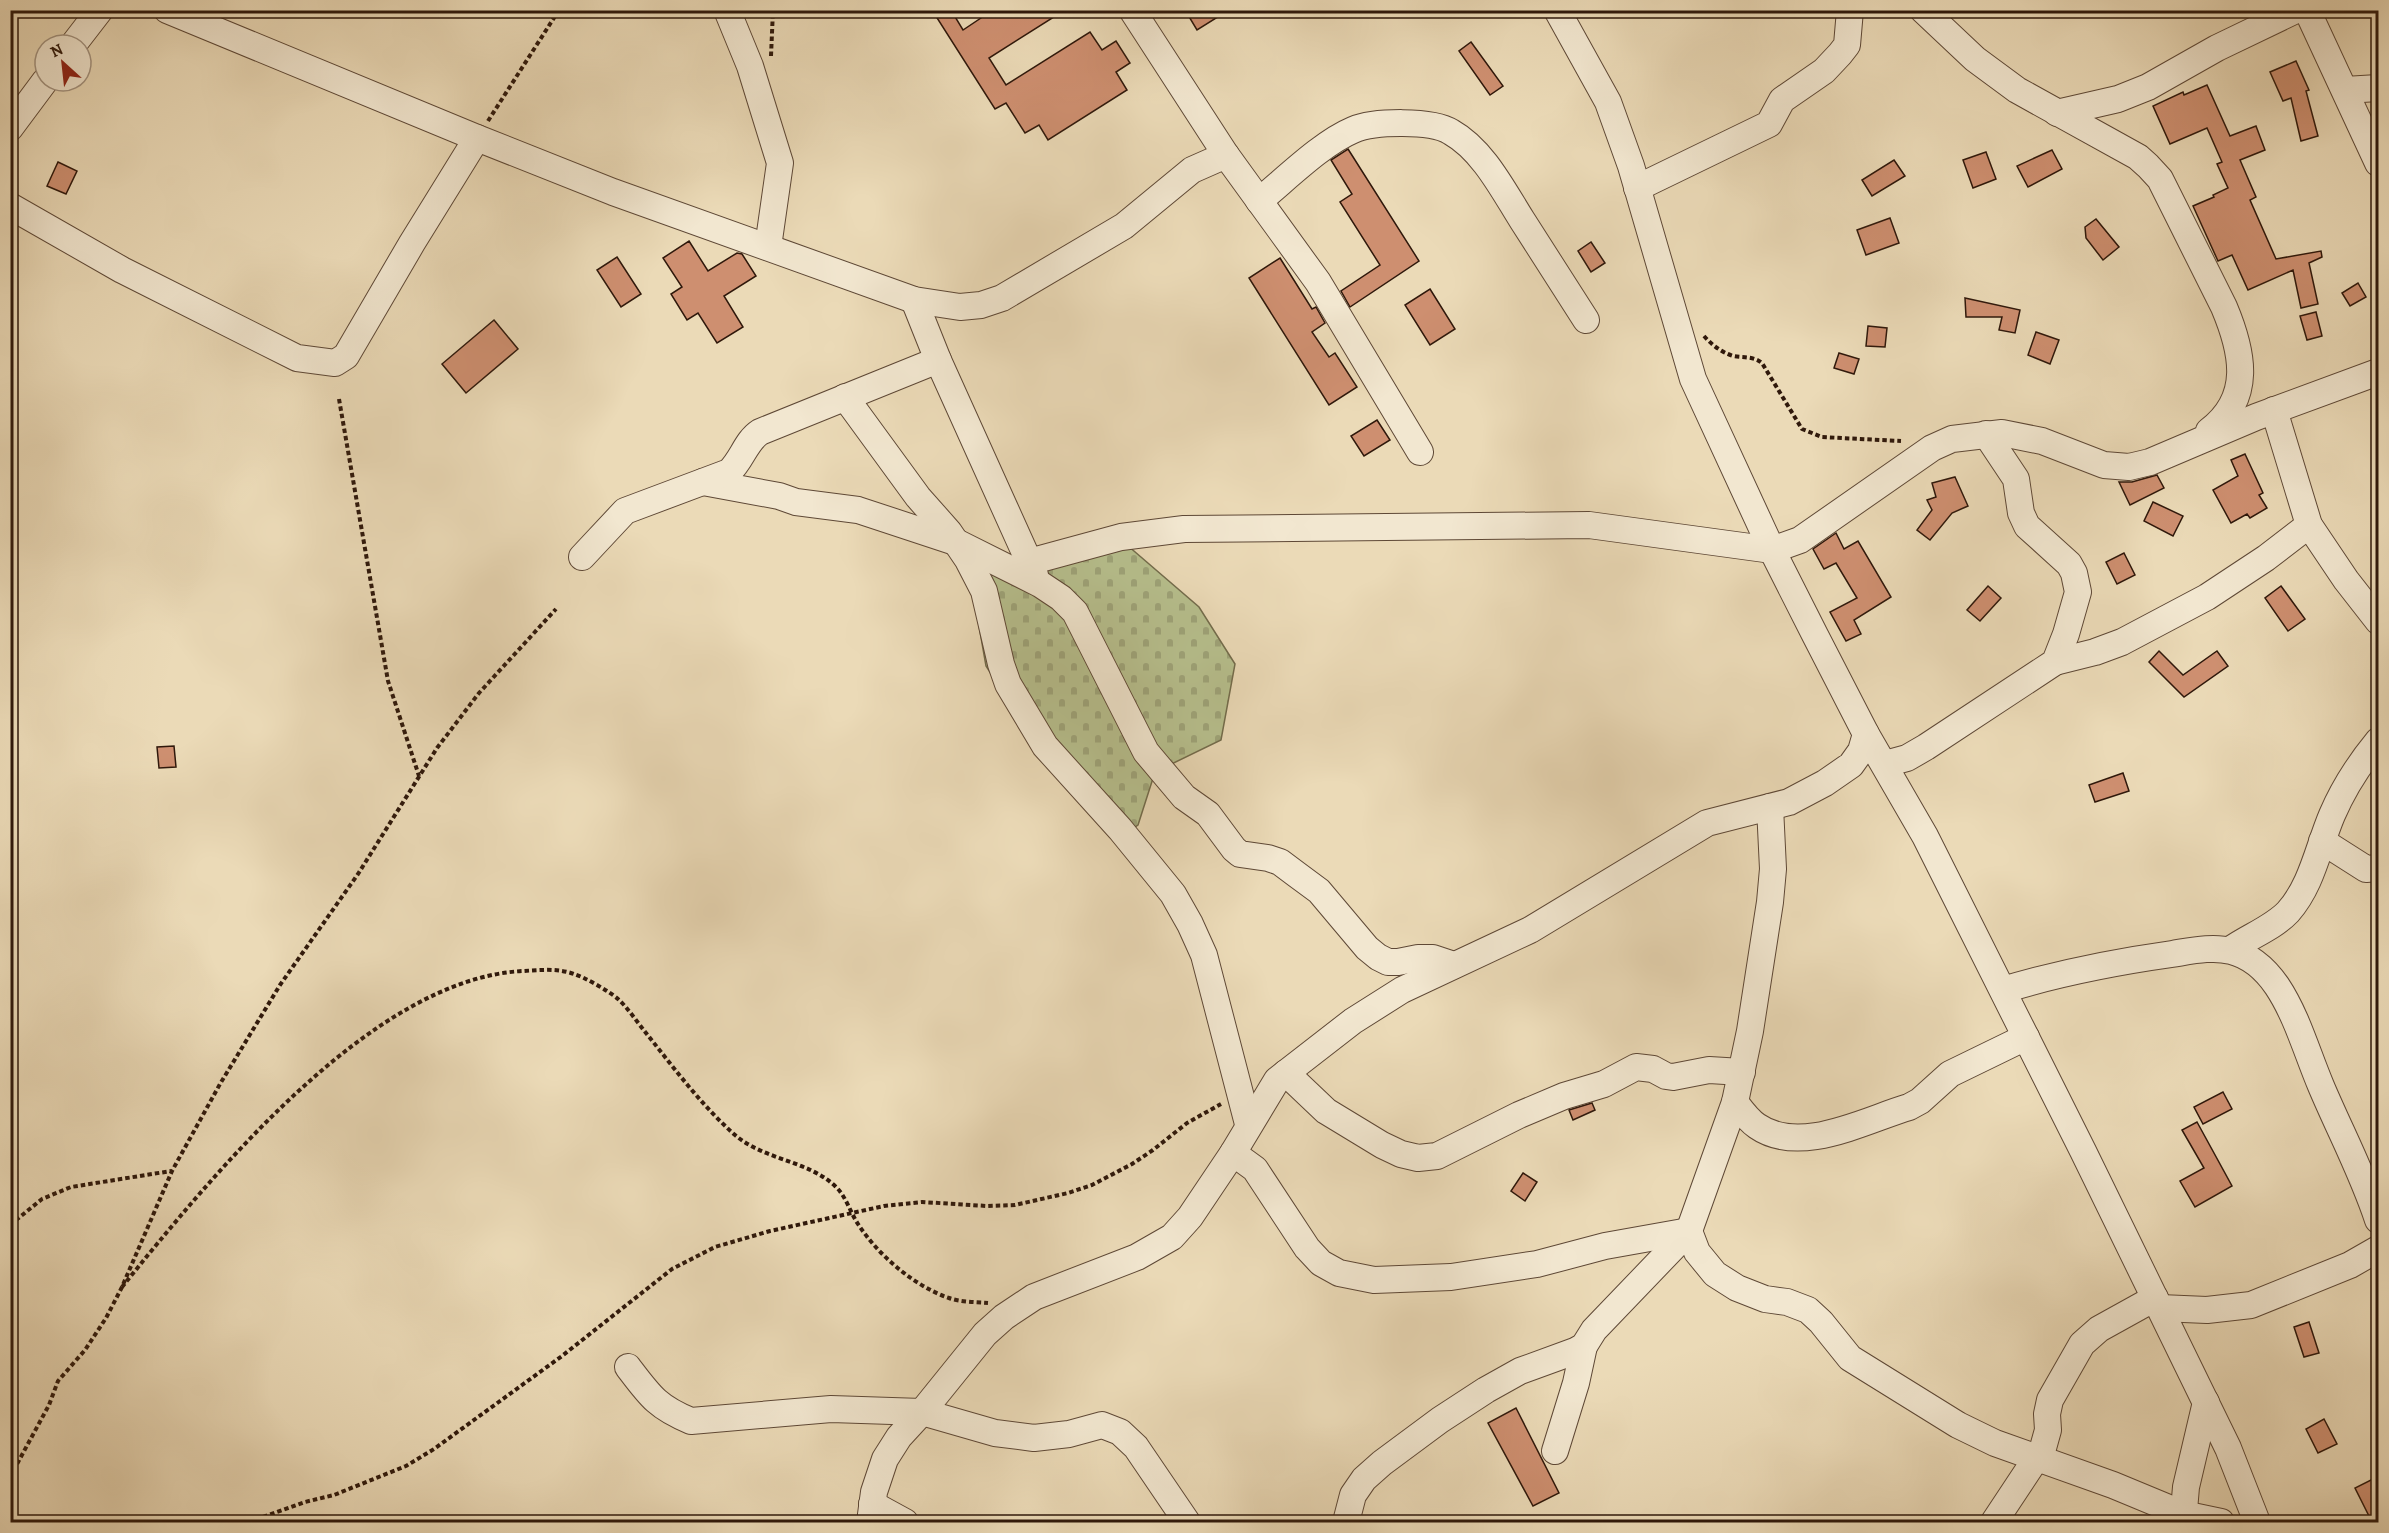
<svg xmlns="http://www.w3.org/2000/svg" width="2389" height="1533" viewBox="0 0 2389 1533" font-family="Alegreya,serif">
<defs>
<pattern id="cemetery-stones" width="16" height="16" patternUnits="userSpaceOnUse" patternTransform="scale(1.5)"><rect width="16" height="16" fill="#b7c08e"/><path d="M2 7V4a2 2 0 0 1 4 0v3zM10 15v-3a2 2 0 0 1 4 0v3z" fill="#9ea479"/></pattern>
</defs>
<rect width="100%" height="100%" fill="#ebdab7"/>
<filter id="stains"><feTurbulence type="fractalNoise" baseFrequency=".00333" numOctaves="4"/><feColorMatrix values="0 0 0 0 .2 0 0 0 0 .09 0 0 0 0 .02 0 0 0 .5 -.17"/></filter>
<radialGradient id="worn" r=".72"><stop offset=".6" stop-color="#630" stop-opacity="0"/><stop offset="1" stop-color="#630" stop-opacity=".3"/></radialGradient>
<polygon fill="url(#cemetery-stones)" stroke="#736c4c" stroke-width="1.5" points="1120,539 1199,607 1235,664 1221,740 1155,772 1138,825 1132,829 1049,765 986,666 973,592 983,576 1019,549"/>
<g fill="#ce8f70" stroke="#2f180b" stroke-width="1.5">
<polygon points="932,10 951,10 963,30 993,10 1065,10 989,58 1006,85 1090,32 1102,50 1116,41 1130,63 1116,72 1127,90 1048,140 1039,125 1025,133 1006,103 995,109"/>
<polygon points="1185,10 1229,10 1197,30"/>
<polygon points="1471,42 1503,86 1490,95 1459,51"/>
<polygon points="2296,61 2309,90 2306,91 2318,136 2301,141 2291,98 2283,101 2270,72"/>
<polygon points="2207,85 2230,136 2256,126 2265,150 2240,160 2256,197 2250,200 2276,259 2321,251 2322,257 2309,263 2318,304 2301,308 2293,270 2248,290 2232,255 2218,261 2193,206 2214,197 2213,195 2228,188 2217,164 2222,162 2207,128 2170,144 2153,106 2183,92 2184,95"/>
<polygon points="1348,149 1419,261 1350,307 1341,291 1380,265 1340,202 1352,194 1331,160"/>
<polygon points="2052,150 2062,169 2028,187 2017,166"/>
<polygon points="1986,152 1996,179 1973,188 1963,160"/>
<polygon points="1894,160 1905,176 1872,196 1862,180"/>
<polygon points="58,162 77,171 66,194 47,186"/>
<polygon points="1890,218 1899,243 1866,255 1857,230"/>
<polygon points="2096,219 2119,247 2103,260 2086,238 2085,227"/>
<polygon points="689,241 708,271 737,253 742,254 756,276 724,296 743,327 717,343 698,313 687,320 671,294 682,287 663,258"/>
<polygon points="1591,242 1605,263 1591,272 1578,251"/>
<polygon points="617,257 641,294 621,307 597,270"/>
<polygon points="1280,258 1312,309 1316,307 1325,323 1312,332 1329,357 1335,353 1357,387 1329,405 1249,278"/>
<polygon points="2358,283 2366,297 2350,306 2342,293"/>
<polygon points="1430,289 1455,329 1430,345 1405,305"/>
<polygon points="1965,298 2020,310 2015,333 1999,330 2002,317 1966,317"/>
<polygon points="2316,312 2322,336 2307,340 2300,316"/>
<polygon points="494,320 518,349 466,393 442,364"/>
<polygon points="1868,326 1887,328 1885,347 1866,346"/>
<polygon points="2036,332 2059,340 2050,364 2028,355"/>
<polygon points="1839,353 1859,359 1854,374 1834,368"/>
<polygon points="1377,420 1390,440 1364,456 1351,436"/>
<polygon points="2245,454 2263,493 2259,495 2267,508 2250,518 2247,514 2231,523 2213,490 2238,476 2231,460"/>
<polygon points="2157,475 2164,488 2130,505 2119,482 2132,482"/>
<polygon points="1955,477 1968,506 1952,513 1930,540 1917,530 1932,510 1927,500 1936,497 1932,483"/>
<polygon points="2153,502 2183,516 2173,536 2144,521"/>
<polygon points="1836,533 1844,549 1858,541 1891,597 1854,620 1861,634 1846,641 1830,612 1857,598 1836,563 1824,569 1813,549"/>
<polygon points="2124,553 2135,575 2117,584 2106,562"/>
<polygon points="1988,586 2001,598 1980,621 1967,610"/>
<polygon points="2281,586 2305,619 2288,631 2265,598"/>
<polygon points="2159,651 2183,675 2217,651 2228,666 2184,697 2149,662"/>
<polygon points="174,746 176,767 159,768 157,747"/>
<polygon points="2123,773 2129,791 2095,802 2089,785"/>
<polygon points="2223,1092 2232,1109 2203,1124 2194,1107"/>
<polygon points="1592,1103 1595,1110 1573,1120 1569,1110"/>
<polygon points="2197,1122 2232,1186 2195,1207 2180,1181 2204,1168 2182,1130"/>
<polygon points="1523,1173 1537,1182 1525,1201 1511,1191"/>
<polygon points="2309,1322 2319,1353 2304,1357 2294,1327"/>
<polygon points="1516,1408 1559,1493 1533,1506 1488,1423"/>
<polygon points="2324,1419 2337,1444 2318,1453 2306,1429"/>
<polygon points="2373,1479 2379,1491 2379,1522 2372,1522 2355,1488"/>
</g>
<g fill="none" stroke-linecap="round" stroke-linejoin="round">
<g stroke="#5e4836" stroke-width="28">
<g id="minor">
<polyline points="167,10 477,138 613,192 914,300 960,307 981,305 1002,298 1124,226 1192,170 1226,155"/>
<polyline points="727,10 750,66 780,163 768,247"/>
<polyline points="1132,10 1226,155 1318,282 1420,452"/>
<polyline points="1557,10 1608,102 1631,166 1693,379 1772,550 1815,635 1866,734 1925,836 2083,1151 2228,1448 2257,1522"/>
<path d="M1923,10L1975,59L2017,90L2138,157L2148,166L2160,179L2224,307C2243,352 2253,398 2209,431"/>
<polyline points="2307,10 2378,163"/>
<polyline points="73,45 100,10"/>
<polyline points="2345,90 2378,88"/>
<polyline points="2057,113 2118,99 2148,87 2217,48 2296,10"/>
<polyline points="10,128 45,81"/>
<polyline points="1637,188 1769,124 1782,100 1824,71 1840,54 1847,45 1850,10"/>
<path d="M1259,201C1286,179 1322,143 1353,130C1374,121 1432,120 1451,132C1483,150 1503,190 1522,220C1543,253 1564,286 1586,320"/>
<polyline points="10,206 122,270 297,358 335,363 346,356 412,243 477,138"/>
<polyline points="914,300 938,360 1035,575"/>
<polyline points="845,397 918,497 949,532 968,560 984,591 1001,664 1008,684 1045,746 1120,829 1173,894 1190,924 1204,955 1248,1124"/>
<polyline points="2274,410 2309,525 2346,580 2378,621"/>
<polyline points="703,482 779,496 796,502 858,510 958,543 1040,584 1061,598 1075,612 1146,752 1184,797 1208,814 1234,849 1240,854 1268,858 1280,862 1296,874 1319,891 1367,948 1378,957 1388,962 1398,962 1418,958 1433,958 1454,965"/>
<path d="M582,557L625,511L729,472C742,460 746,441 760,432L938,360"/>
<polyline points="1029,562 1121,537 1184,529 1589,525 1772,550 1800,540 1932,448 1952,439 2002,433 2042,441 2104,465 2129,467 2150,462 2256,417 2378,372"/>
<polyline points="2055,662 2095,652 2122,642 2207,597 2266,558 2309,525"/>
<polyline points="1885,764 1907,758 1926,747 2055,662 2066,634 2078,592 2074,573 2069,564 2027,526 2021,513 2016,479 1986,434"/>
<polyline points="2322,841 2366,869 2378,868"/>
<path d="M2230,950C2248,937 2273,928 2288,912C2312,885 2318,848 2332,815C2344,787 2359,764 2378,741"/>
<path d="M2003,990C2059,973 2115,962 2172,954C2191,951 2213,946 2231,951C2251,956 2266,970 2277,986C2297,1016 2307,1053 2321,1086C2340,1131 2363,1174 2378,1220"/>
<polyline points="1286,1073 1326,1111 1382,1145 1401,1154 1418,1158 1437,1156 1519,1115 1564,1096 1604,1084 1636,1067 1653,1069 1666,1076 1673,1077 1709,1070 1742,1072"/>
<path d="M1735,1102C1741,1110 1748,1120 1757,1126C1800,1156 1865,1120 1909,1107L1920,1101L1950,1074L2026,1037"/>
<polyline points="1233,1153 1255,1169 1307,1248 1321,1263 1339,1273 1374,1280 1451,1277 1537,1264 1605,1246 1689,1231 1697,1252 1715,1274 1737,1288 1765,1299 1787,1302 1808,1310 1821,1322 1850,1358 1958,1425 1995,1443 2113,1485 2183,1514 2221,1522"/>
<polyline points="2160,1308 2207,1310 2251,1305 2350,1265 2378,1249"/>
<path d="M628,1367C650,1396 657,1407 691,1421L831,1409L922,1412L995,1433L1034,1438L1069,1434L1102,1425L1120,1432L1136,1447L1187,1522"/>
<polyline points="1555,1451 1576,1383 1584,1346"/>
<polyline points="872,1504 905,1522"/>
<polyline points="870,1522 874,1492 885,1459 899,1437 922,1412 985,1334 1004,1317 1034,1297 1137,1257 1172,1237 1190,1217 1233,1153 1277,1080 1286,1073 1353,1021 1402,990 1530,930 1707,823 1789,802 1825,783 1851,765 1861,751 1866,734"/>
<polyline points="1346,1522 1353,1495 1364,1479 1382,1463 1440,1420 1486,1390 1520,1371 1575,1351 1584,1346 1594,1330 1689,1231 1735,1102 1750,1031 1770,902 1773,869 1770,807"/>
<polyline points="1994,1522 2043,1448 2048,1430 2047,1414 2050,1400 2082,1344 2099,1329 2155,1298"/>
<polyline points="2183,1522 2186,1487 2206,1402"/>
</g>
</g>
<g stroke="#2f180b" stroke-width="4" stroke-dasharray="4.5 3" stroke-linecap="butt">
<polyline points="771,56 773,10"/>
<polyline points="488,121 559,10"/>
<path d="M1704,336C1712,345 1721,352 1733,356C1743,358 1754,356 1762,363L1802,429L1822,437L1901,441"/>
<polyline points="339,399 388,681 419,776"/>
<polyline points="10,1225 42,1199 71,1187 171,1171"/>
<path d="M122,1287C211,1177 372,978 523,971C540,970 558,968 574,974C584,977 609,991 618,999C628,1008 637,1022 646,1033C674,1068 702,1106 735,1135C764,1160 807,1160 835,1186C846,1196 850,1212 858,1224C878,1255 914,1286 949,1298C960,1302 975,1302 988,1303"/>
<polyline points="10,1477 49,1405 58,1381 85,1350 106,1318 122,1287 172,1171 220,1084 280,985 358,874 437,748 479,693 556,609"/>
<polyline points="249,1522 305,1502 334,1495 406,1466 434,1449 562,1356 672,1269 715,1247 770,1231 884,1206 922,1202 987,1206 1015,1205 1068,1193 1092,1185 1132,1164 1153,1150 1187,1123 1221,1104"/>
</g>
<use href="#minor" stroke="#f2e7d0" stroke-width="26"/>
</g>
<rect width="2389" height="1533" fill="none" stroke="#ebdab7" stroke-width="36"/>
<rect x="12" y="12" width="2365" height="1509" fill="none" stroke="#2f180b" stroke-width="3"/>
<rect x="18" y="18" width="2353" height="1497" fill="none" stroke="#2f180b" stroke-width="1.5"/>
<g transform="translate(63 63) rotate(333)"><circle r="28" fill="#f2e7d0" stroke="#a49481" stroke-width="1.5"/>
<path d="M0-4.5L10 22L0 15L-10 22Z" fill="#8f2418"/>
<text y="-9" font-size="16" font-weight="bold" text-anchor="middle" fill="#2f180b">N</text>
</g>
<rect width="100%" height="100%" filter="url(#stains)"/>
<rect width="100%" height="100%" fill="url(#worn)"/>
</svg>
